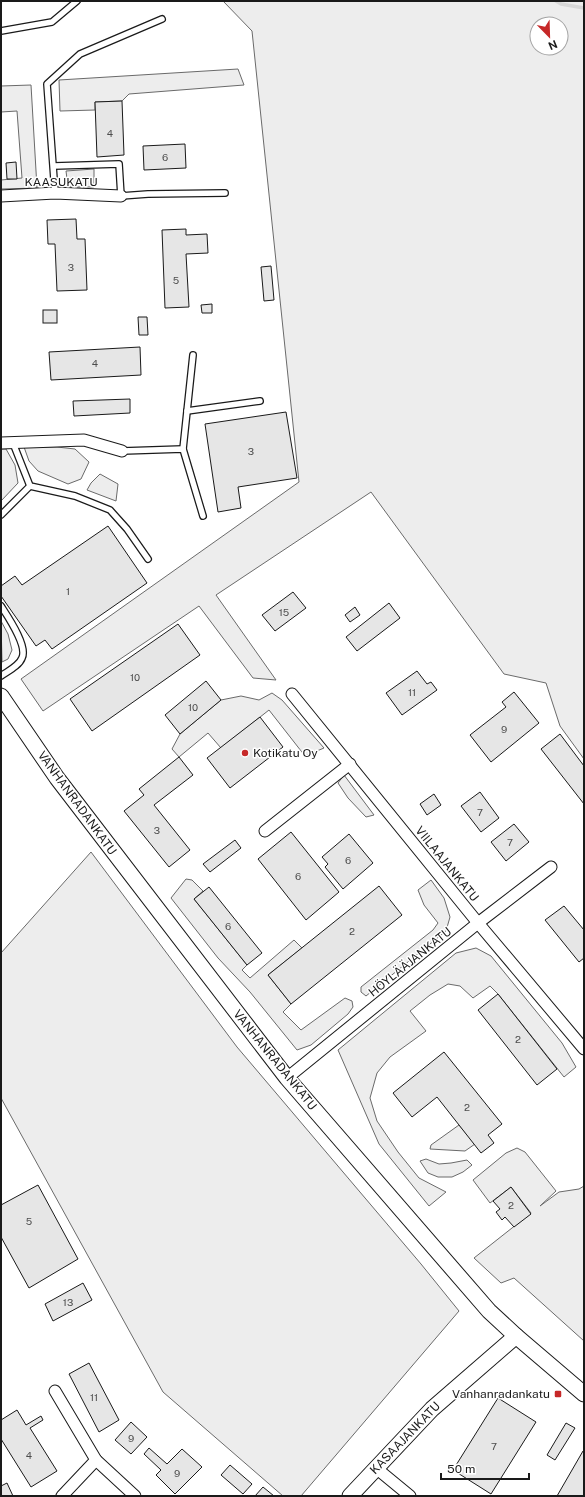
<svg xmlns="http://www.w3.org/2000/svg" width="585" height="1497" viewBox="0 0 585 1497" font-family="'Public Sans',sans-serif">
<rect width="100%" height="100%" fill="#fff"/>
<g fill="#ededed" stroke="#6a6a6a" fill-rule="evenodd">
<path d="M223,1H584V759L560,726L546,683L504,674L371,492L216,595L276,680L253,678L199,606L43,711L21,679L299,482L252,31ZM537,24H561V48H537Z"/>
<polygon points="238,69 244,85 129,94 122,101 95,102 95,110 60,111 59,80"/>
<polygon points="31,85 37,188 1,189 1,180 22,178 17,111 1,112 1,86"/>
<polygon points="94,169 94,187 68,187 66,171"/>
<polygon points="24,447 57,447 75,449 89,462 81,479 68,484 38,471 29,461"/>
<polygon points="1,449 6,449 15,465 18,483 1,501"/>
<polygon points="100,474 118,484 116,501 87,490 91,483"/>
<polygon points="1,621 8,634 12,650 8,659 2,662"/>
<polygon points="272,693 282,700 324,748 305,756 269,710 221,748 208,733 179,757 172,749 180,734 221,700 241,696 259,700"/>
<polygon points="344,775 374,815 366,817 348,798 338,783"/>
<polygon points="91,852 237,1047 421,1264 459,1311 301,1496 283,1496 163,1392 1,1098 1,953"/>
<polygon points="186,879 192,880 203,891 194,899 247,965 242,970 250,978 294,940 302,948 268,975 291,1004 283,1012 301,1030 345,998 352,1001 353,1007 348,1014 311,1045 297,1050 250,992 218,958 171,898"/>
<polygon points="431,880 444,898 450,917 446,931 366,996 361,992 361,987 433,930 438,923 424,905 418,890"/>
<polygon points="476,948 491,956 562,1043 576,1067 564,1077 498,994 490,986 473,998 460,986 448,984 430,995 410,1011 426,1031 390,1057 377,1073 370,1098 377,1121 398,1152 419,1178 446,1192 429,1206 379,1144 338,1050 456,953"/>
<polygon points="459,1125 475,1144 465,1151 430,1149 431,1145"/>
<polygon points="517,1148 525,1152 556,1191 540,1206 559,1192 579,1189 584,1186 584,1341 514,1278 501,1283 474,1258 531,1213 511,1187 490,1203 473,1180 506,1153"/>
<polygon points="426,1159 439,1164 451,1163 467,1160 472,1165 463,1172 452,1177 438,1177 428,1173 420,1161"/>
</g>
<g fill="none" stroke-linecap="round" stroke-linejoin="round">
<polyline stroke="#d7d7d7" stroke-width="3.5" points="556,1 561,4 584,8"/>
</g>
<g fill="#e6e6e6" stroke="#1a1a1a">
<polygon points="122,101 124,155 97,157 95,102"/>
<polygon points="185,144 186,168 144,170 143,146"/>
<polygon points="16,162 17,179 7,179 6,163"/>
<polygon points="76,219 77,239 85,239 87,290 57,291 55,244 48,244 47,220"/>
<polygon points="186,229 186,235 207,234 208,253 186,254 189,307 165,308 162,230"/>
<polygon points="271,266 274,300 264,301 261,267"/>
<polygon points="212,304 212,313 202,313 201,305"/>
<rect x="43" y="310" width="14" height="13"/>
<polygon points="138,317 147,317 148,335 139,335"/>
<polygon points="140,347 141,375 51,380 49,352"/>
<polygon points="130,399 130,413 74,416 73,401"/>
<polygon points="286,412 297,478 238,487 241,508 218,512 205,424"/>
<polygon points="108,526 147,583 52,649 45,640 36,646 1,596 1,586 15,576 22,585"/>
<polygon points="293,592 306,608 275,631 262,615"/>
<polygon points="389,603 400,618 357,651 346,637"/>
<polygon points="355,607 360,615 350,622 345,615"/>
<polygon points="178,624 200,655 92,731 70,699"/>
<polygon points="417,671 427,684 431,682 437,690 402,715 386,693"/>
<polygon points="206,681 221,700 180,734 165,715"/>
<polygon points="514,692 539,723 491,762 470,735 506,707 502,702"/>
<polygon points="260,717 283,747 230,788 207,758"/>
<polygon points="560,734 584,766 584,804 541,749"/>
<polygon points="179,757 193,775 154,805 190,850 169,867 124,811 144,795 139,789"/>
<polygon points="480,792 499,818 481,832 461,806"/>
<polygon points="434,794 441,805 427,815 420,804"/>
<polygon points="514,824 529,842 506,861 491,842"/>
<polygon points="291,832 339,892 306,920 258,859"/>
<polygon points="349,834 373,863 343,889 325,867 328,864 322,857"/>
<polygon points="235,840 241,848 210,872 203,864"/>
<polygon points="379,886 402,915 291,1004 268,975"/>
<polygon points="209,887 262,953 247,965 194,899"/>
<polygon points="564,906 584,930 584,958 579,962 545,920"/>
<polygon points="498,994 557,1069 537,1085 478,1010"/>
<polygon points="444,1052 502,1124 488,1135 494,1143 481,1153 437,1097 412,1117 393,1093"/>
<polygon points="38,1185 78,1259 29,1288 1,1237 1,1205"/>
<polygon points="511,1187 531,1214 514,1227 505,1217 502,1220 496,1212 500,1209 493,1201"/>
<polygon points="83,1283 92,1300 53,1321 45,1304"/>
<polygon points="89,1363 119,1420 99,1432 69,1374"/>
<polygon points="498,1398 536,1422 491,1494 453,1470"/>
<polygon points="17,1410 26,1425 41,1416 43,1420 30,1428 57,1471 31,1487 1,1439 1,1420"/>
<polygon points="131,1422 147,1437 131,1454 115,1440"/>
<polygon points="566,1423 575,1428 555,1460 547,1455"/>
<polygon points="149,1448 167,1464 182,1449 202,1467 175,1494 156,1475 161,1470 144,1454"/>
<polygon points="583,1451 584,1452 584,1496 557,1496"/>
<polygon points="230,1465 252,1484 243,1494 221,1475"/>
<polygon points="7,1483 13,1496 1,1496 1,1486"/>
<polygon points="263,1487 274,1496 255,1496"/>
</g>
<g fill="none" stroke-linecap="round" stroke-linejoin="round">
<g stroke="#1a1a1a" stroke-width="8">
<g id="lane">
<polyline points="1,31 52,22 77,1"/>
<polyline points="54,166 119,164 121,196 148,194 225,193"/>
<polyline points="55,193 47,84 80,54 162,19"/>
<polyline points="187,411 260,401"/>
<polyline points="13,443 30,486 75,496 110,510 127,529 148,559"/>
<polyline points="183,449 193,355"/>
<polyline points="122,451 183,449 203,516"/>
<polyline points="1,515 30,486"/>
<path d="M1,606C8,617 28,646 22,658C19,666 8,671 1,676"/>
</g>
</g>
<g stroke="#1a1a1a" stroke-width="13">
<g id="street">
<polyline points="1,196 55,193 121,196"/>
<polyline points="1,443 84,440 122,451"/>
<polyline points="292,694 478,923 584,1049"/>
<polyline points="265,831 350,764"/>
<polyline points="287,1078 478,923 551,867"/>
<polyline points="55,1391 96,1460 62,1496"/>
<polyline points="96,1460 135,1496"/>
<polyline points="376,1468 410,1496"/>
</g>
</g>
<g stroke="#1a1a1a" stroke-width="17">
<g id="secondary">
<polyline points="1,696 57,778 287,1078 489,1311 516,1336 584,1394"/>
<polyline points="350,1496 432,1409 516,1336"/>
</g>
</g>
<use href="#lane" stroke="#fff" stroke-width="5.5"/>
<use href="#street" stroke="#fff" stroke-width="11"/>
<use href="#secondary" stroke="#fff" stroke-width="15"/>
</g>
<g fill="#c62828" stroke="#fff" stroke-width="1.5">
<circle cx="245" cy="753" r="4"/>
<rect x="554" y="1390" width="8" height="8" rx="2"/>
</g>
<g text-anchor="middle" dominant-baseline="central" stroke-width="3" stroke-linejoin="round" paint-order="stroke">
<g font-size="10" fill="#4d4d4d">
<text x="110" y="133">4</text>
<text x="165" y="157">6</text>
<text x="71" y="267">3</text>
<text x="176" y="280">5</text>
<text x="95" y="363">4</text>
<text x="251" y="451">3</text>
<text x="68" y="591">1</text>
<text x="284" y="612">15</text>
<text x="135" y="677">10</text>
<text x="412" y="692">11</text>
<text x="193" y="707">10</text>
<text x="504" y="729">9</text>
<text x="480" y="812">7</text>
<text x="157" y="830">3</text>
<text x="510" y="842">7</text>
<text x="348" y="860">6</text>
<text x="298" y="876">6</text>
<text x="228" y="926">6</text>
<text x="352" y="931">2</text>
<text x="518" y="1039">2</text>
<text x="467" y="1107">2</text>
<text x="511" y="1205">2</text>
<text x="29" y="1221">5</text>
<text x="68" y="1302">13</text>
<text x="94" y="1397">11</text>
<text x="131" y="1438">9</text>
<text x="494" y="1446">7</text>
<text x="29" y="1455">4</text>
<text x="177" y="1473">9</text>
</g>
<g font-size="12" fill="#1a1a1a" stroke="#fff">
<text x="61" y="182">KAASUKATU</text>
<text transform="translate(77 803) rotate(54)">VANHANRADANKATU</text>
<text transform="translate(447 864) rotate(51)">VIILAAJANKATU</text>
<text transform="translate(410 962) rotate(-39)">HÖYLÄÄJANKATU</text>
<text transform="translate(275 1060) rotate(51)">VANHANRADANKATU</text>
<text transform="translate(405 1438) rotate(-46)">KASAAJANKATU</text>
</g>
<g font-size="12" fill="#1a1a1a" stroke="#fff" text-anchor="start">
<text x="253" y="753">Kotikatu Oy</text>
<text x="550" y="1394" text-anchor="end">Vanhanradankatu</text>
</g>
</g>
<rect width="585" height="1497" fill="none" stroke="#1a1a1a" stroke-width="4"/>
<g transform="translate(549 36) rotate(157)"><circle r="19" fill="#ffffff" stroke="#a3a3a3"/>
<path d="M0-3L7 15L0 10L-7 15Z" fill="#c62828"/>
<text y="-6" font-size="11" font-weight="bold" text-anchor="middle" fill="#1a1a1a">N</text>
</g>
<path d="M441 1473v6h88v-6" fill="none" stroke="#1a1a1a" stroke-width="2"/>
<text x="447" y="1473" font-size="12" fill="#1a1a1a" stroke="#ffffff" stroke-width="3" paint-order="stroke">50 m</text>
</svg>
